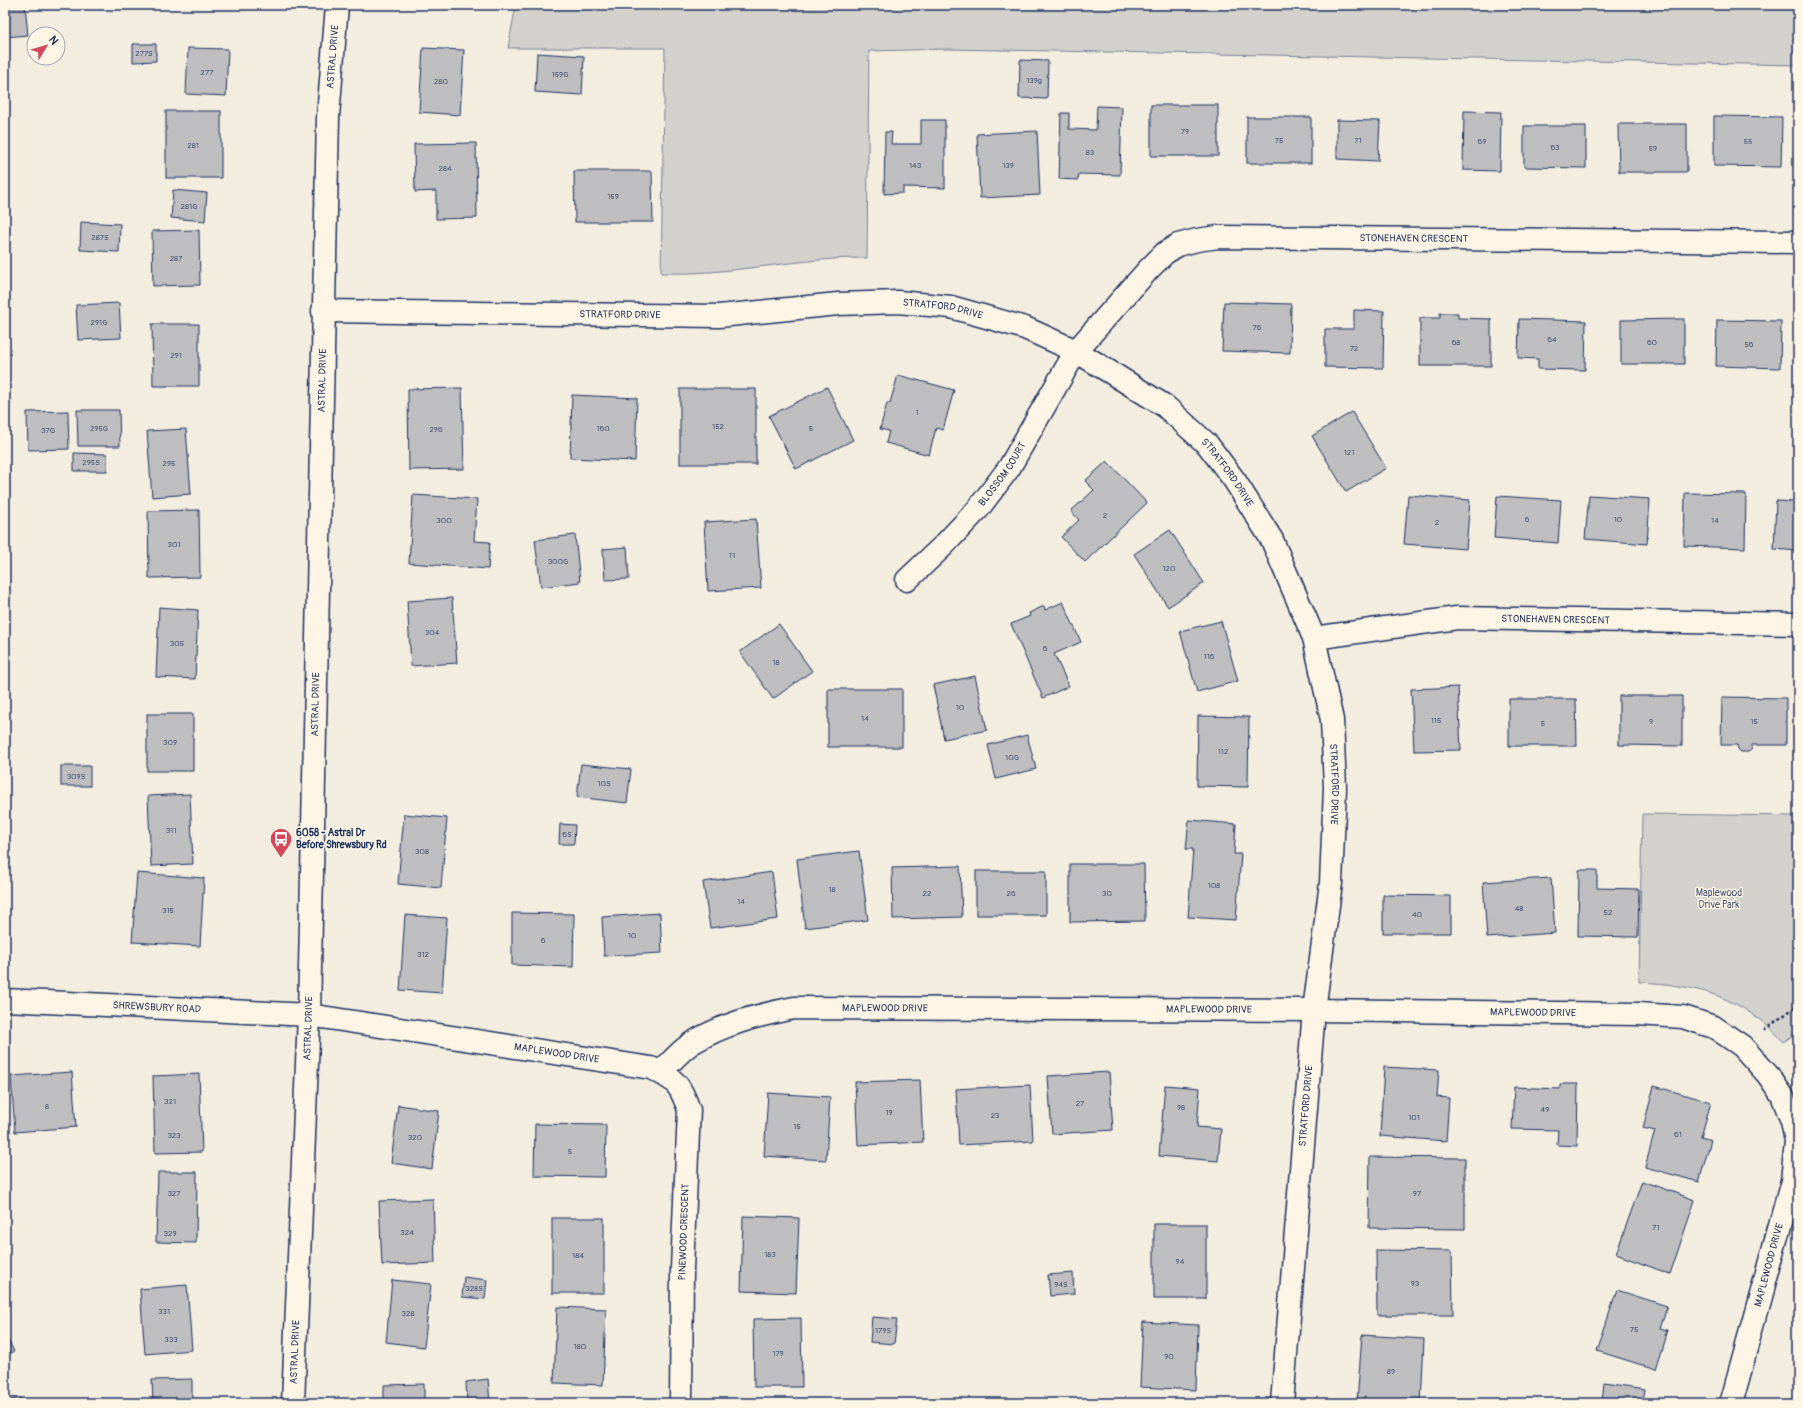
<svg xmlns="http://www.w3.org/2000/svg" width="1803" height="1408" viewBox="0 0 1803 1408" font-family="Pangolin,sans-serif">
<rect width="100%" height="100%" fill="#f3ede0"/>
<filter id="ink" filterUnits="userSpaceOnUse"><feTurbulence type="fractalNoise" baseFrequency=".025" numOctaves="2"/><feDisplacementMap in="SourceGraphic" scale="8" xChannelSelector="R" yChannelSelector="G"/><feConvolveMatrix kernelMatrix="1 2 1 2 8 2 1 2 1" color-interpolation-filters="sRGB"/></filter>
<g filter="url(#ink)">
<g fill="#d3d1cc" stroke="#778095">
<path d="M516,5H1798V65L948,49L869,51L867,258C798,257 730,276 661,273L665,48H508Z"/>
<path d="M1642,814L1798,816V1031L1784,1042C1742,997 1699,985 1639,982Z"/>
</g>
<g fill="#bebec0" stroke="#1b2f5e">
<polygon points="5,5 25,5 28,35 5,37"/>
<polygon points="133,44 156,44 156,61 133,62"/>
<polygon points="188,48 228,49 226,96 186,94"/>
<polygon points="423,48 464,50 460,115 419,112"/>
<polygon points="537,53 584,56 582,95 535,92"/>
<polygon points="1020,60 1048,61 1047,99 1019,98"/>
<rect x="1151" y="105" width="67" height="51"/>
<polygon points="1097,106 1122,107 1120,175 1079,174 1078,180 1059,179 1061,113 1069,113 1069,129 1096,130"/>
<rect x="166" y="111" width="55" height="67"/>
<polygon points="1464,111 1501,112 1500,171 1463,170"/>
<polygon points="1714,116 1782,117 1781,167 1714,166"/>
<rect x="1247" y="117" width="64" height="46"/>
<polygon points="921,120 945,120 945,188 903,187 903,193 884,194 885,132 892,132 891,144 921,144"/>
<polygon points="1337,120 1380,121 1378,161 1337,159"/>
<polygon points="1618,124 1687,124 1687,172 1619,172"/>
<polygon points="1524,126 1586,126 1586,168 1524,167"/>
<polygon points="1037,131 1040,195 980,198 977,134"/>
<polygon points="476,143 477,218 436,219 436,191 415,192 414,144"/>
<polygon points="574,171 652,171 653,222 575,222"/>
<polygon points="173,190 207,193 205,221 171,218"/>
<polygon points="81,222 120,224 119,252 80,250"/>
<polygon points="199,230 200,285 153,286 152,231"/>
<polygon points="1224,302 1291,304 1290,353 1222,351"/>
<polygon points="119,303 121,338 78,340 76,305"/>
<polygon points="1354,310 1384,311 1383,368 1325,367 1325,329 1354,329"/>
<polygon points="1440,313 1458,313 1458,318 1491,319 1491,366 1420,366 1420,318 1440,318"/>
<polygon points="1519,319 1586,321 1585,370 1538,369 1538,359 1518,358"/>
<polygon points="1684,319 1684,364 1621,364 1621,320"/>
<polygon points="1717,320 1781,321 1780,368 1716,366"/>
<polygon points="152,324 199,324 199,386 153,386"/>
<polygon points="898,375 954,390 943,430 936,428 929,455 886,443 889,431 880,429 887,403 890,403"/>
<polygon points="827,387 853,440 796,469 769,416"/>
<polygon points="462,388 464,469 409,470 408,389"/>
<rect x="680" y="389" width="76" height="75"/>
<polygon points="572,395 637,398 635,461 570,458"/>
<polygon points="77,410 119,410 120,446 78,446"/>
<polygon points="68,411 69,449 28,450 27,412"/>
<polygon points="1352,412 1386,468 1346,492 1312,436"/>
<polygon points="186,429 191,494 152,497 147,431"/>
<polygon points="74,453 107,454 107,471 74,471"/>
<polygon points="1107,461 1147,503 1085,562 1061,537 1079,520 1071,511 1094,490 1085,481"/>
<polygon points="1685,493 1746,494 1745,548 1684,546"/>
<polygon points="413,495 477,499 474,541 490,542 488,569 409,563"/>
<polygon points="1408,495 1470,500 1466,549 1404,544"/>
<polygon points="1589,495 1650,499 1647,544 1585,539"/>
<polygon points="1497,496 1561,500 1558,543 1494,538"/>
<polygon points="1776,501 1798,502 1798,551 1774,549"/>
<polygon points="199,510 200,577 149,578 148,511"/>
<polygon points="756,519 761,588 708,591 704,522"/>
<polygon points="1170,530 1204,583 1168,607 1134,554"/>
<polygon points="575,535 580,582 541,587 535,540"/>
<polygon points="627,547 629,579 605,580 603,549"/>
<polygon points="452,598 457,663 411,666 407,601"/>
<polygon points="1063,602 1081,642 1054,654 1069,686 1043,698 1011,624 1030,616 1029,613 1044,606 1045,610"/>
<polygon points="159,607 198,610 195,679 156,677"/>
<polygon points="1221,621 1238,681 1197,692 1180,631"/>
<polygon points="779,624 812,671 773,699 740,652"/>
<polygon points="975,676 987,730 944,739 933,685"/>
<polygon points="1458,687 1461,750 1414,751 1411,689"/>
<rect x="828" y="689" width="74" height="58"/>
<polygon points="1619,696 1682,696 1682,746 1619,745"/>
<polygon points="1722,697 1786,698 1786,745 1752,745 1752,749 1748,752 1741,752 1738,749 1737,745 1721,745"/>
<polygon points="1509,699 1576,699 1577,746 1509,746"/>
<rect x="147" y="714" width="46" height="57"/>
<polygon points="1198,716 1249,717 1248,787 1197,786"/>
<polygon points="1027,735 1036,769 996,779 988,745"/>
<polygon points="581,764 631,769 627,803 577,797"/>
<rect x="61" y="766" width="29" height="20"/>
<polygon points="190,794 193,864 151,866 148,796"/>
<polygon points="404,814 447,818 441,888 398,884"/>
<polygon points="1189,820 1236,824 1234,854 1241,854 1236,920 1188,917 1193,849 1186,849"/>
<polygon points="560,824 575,825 574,844 559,844"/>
<polygon points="859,851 868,920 805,928 797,859"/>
<polygon points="1070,864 1144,864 1145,921 1070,922"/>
<polygon points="960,866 962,917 893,919 892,868"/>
<polygon points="1579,870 1597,870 1597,888 1639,889 1638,937 1578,936"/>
<rect x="976" y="871" width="70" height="44"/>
<polygon points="772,872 778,919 710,928 703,882"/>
<polygon points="137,873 204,878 200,946 132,942"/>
<polygon points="1551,878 1555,933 1487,938 1483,882"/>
<polygon points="1383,895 1451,896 1451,933 1383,933"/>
<polygon points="512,913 574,914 573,967 512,965"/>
<polygon points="660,913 662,953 604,956 602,917"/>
<polygon points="405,915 447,918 442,993 400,990"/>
<polygon points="1384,1067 1439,1070 1437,1097 1449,1098 1446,1141 1380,1136"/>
<polygon points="72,1072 76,1127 15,1132 11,1076"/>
<polygon points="1109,1072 1113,1130 1052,1134 1048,1076"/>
<polygon points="199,1074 202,1152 155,1153 153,1076"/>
<polygon points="920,1080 923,1142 858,1145 855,1082"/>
<polygon points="1560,1084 1578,1084 1577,1146 1557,1145 1558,1130 1512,1129 1514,1087 1560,1089"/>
<polygon points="1030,1085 1033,1141 959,1145 956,1089"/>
<polygon points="1165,1085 1200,1088 1197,1127 1221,1129 1218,1161 1159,1156"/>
<polygon points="1654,1086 1711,1102 1701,1137 1711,1140 1699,1182 1645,1167 1655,1131 1643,1128"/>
<polygon points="768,1093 830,1097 826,1160 764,1156"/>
<polygon points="398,1105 439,1111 432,1169 391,1163"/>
<polygon points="535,1124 606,1125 605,1177 534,1176"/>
<polygon points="1370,1157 1465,1158 1465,1229 1369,1228"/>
<polygon points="158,1172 197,1172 196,1243 156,1242"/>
<polygon points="1642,1181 1695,1200 1670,1274 1616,1254"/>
<polygon points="433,1199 435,1263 382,1265 379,1201"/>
<polygon points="743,1216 799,1218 796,1293 741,1291"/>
<rect x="552" y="1218" width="52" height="75"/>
<rect x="1154" y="1224" width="52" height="75"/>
<polygon points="1376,1250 1452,1251 1453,1315 1377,1315"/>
<polygon points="1073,1273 1074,1294 1050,1296 1048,1275"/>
<polygon points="464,1277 487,1280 485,1299 462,1297"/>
<polygon points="392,1280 431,1284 424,1347 386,1342"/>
<polygon points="187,1285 192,1350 145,1354 140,1289"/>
<polygon points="1617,1290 1667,1306 1660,1328 1667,1330 1655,1369 1597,1351"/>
<polygon points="557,1307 606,1309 603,1385 554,1383"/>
<polygon points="872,1317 897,1319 894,1344 870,1342"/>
<polygon points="801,1318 802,1387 754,1387 753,1319"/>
<polygon points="1143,1322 1198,1325 1196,1390 1140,1387"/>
<polygon points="5,1335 14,1351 5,1356"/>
<polygon points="1362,1335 1424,1339 1421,1403 1357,1403"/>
<polygon points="192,1379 192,1403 153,1403 152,1380"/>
<polygon points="488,1379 490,1403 467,1403 466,1382"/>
<polygon points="1604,1383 1645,1389 1643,1403 1602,1403"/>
<polygon points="424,1384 424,1403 384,1403 384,1385"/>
<polygon points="20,1398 21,1403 5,1403 5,1401"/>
</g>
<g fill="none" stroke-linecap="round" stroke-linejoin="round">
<g stroke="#1b2f5e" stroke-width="25">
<g id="street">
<path id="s1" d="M323,311L719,316L838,304L898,302L951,307L1025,328L1076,351L1165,406L1208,445L1235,481L1272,540L1314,638L1332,720L1335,788L1331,883L1314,1010L1282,1403"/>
<path id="s2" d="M907,580L943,546L978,509L1009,468L1076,351L1148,270L1165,253L1178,245L1197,240L1218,237L1798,242"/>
<path id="s3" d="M1314,638L1457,618L1798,624"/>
<path id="s4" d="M5,1000L309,1015L651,1068C676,1080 680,1084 689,1110L682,1269L681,1403"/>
<path id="s5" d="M661,1072C670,1063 681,1050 692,1043C723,1024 759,1015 794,1008L1314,1010L1638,1014L1683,1017L1714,1027L1742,1046L1768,1075L1782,1095L1792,1121L1796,1141L1792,1181L1731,1403"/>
<path id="s6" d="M293,1403L309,1015L328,117L337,5"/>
</g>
</g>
<polyline stroke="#1b2f5e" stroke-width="2.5" stroke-dasharray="3 3" stroke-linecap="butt" points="1764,1030 1798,1005"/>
<use href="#street" stroke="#fcf5e5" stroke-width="22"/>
</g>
</g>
<defs>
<g id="bus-pin" transform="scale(1.15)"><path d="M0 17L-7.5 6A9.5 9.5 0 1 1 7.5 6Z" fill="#d1495b" stroke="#fcf5e5"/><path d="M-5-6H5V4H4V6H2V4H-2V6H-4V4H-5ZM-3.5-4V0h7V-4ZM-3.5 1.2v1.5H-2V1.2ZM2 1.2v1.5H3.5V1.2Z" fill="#fff"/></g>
</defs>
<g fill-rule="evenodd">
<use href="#bus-pin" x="281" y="839"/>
</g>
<g text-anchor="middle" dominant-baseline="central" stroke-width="3" stroke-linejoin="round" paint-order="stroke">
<g font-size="8" fill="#445376">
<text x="144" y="53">277S</text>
<text x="207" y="72">277</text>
<text x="560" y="74">159G</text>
<text x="1034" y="80">139g</text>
<text x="441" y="81">280</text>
<text x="1185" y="131">79</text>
<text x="1279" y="140">75</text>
<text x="1358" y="140">71</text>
<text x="1482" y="141">69</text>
<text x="1748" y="141">55</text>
<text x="193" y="145">281</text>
<text x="1555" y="147">63</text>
<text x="1653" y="148">59</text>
<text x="1090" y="152">83</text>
<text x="915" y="165">143</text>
<text x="1008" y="165">139</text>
<text x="445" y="168">284</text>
<text x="613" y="196">159</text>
<text x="189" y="206">281G</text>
<text x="100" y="237">287S</text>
<text x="176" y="258">287</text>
<text x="99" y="322">291G</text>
<text x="1257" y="327">76</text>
<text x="1552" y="339">64</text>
<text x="1456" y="342">68</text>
<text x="1652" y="342">60</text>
<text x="1749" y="344">56</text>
<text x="1354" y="348">72</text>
<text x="176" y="355">291</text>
<text x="917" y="412">1</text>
<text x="718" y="426">152</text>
<text x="99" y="428">295G</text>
<text x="603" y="428">160</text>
<text x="811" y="428">5</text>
<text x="436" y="429">296</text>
<text x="48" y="430">37G</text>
<text x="1349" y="452">121</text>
<text x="91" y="462">295S</text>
<text x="169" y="463">295</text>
<text x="1105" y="515">2</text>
<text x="1527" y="519">6</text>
<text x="1618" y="519">10</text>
<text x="444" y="520">300</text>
<text x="1715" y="520">14</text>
<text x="1437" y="522">2</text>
<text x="174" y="544">301</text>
<text x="732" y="555">11</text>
<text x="558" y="561">300G</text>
<text x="1169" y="568">120</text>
<text x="432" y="632">304</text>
<text x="177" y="643">305</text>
<text x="1045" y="648">6</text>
<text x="1209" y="656">116</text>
<text x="776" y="662">18</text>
<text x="960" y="707">10</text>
<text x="865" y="718">14</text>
<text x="1436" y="720">115</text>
<text x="1651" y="721">9</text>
<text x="1754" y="721">15</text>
<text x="1543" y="723">5</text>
<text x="170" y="742">309</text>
<text x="1223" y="751">112</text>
<text x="1012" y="757">10G</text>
<text x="76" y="776">309S</text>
<text x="604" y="783">10S</text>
<text x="171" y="830">311</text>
<text x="567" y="834">6S</text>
<text x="422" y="851">308</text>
<text x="1214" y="885">108</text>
<text x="832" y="889">18</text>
<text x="927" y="893">22</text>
<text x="1011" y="893">26</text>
<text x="1107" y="893">30</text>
<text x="741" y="901">14</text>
<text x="1519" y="908">48</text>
<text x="168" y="910">315</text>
<text x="1608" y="912">52</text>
<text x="1417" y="914">40</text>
<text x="632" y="935">10</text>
<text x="543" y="940">6</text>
<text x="423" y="954">312</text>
<text x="170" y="1101">321</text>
<text x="1080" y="1103">27</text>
<text x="47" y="1106">8</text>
<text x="1181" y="1107">98</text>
<text x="1545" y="1109">49</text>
<text x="889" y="1112">19</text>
<text x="995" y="1115">23</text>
<text x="1414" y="1117">101</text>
<text x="797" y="1126">15</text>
<text x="1678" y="1134">61</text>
<text x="174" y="1135">323</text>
<text x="415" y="1137">320</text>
<text x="570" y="1151">5</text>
<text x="174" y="1193">327</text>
<text x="1417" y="1193">97</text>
<text x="1656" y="1227">71</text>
<text x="407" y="1232">324</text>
<text x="170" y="1233">329</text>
<text x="770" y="1254">183</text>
<text x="578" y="1255">184</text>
<text x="1180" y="1261">94</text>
<text x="1415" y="1283">93</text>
<text x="1061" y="1284">94S</text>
<text x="474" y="1288">328S</text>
<text x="164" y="1311">331</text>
<text x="408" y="1313">328</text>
<text x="1634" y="1329">75</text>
<text x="883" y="1330">179S</text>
<text x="171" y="1339">333</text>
<text x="580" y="1346">180</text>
<text x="778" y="1353">179</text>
<text x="1169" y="1356">90</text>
<text x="1391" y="1371">89</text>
</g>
<g font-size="10" fill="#1b2f5e" stroke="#fcf5e5">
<text stroke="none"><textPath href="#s6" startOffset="1347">ASTRAL DRIVE</textPath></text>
<text stroke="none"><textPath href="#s2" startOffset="671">STONEHAVEN CRESCENT</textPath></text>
<text stroke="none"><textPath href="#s1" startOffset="621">STRATFORD DRIVE</textPath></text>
<text stroke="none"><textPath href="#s1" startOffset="297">STRATFORD DRIVE</textPath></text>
<text stroke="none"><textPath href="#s6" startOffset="1023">ASTRAL DRIVE</textPath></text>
<text stroke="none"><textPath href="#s1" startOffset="958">STRATFORD DRIVE</textPath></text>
<text stroke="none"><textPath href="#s2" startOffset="143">BLOSSOM COURT</textPath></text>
<text stroke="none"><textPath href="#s3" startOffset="243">STONEHAVEN CRESCENT</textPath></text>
<text stroke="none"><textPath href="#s6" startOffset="699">ASTRAL DRIVE</textPath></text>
<text stroke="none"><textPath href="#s1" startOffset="1294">STRATFORD DRIVE</textPath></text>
<text stroke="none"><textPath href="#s4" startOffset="152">SHREWSBURY ROAD</textPath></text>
<text stroke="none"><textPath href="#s5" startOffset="242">MAPLEWOOD DRIVE</textPath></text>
<text stroke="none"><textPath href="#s5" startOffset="566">MAPLEWOOD DRIVE</textPath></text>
<text stroke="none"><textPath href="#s5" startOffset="890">MAPLEWOOD DRIVE</textPath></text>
<text stroke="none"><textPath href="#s6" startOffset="375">ASTRAL DRIVE</textPath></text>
<text stroke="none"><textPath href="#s4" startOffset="555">MAPLEWOOD DRIVE</textPath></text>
<text transform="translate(1306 1106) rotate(-85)">STRATFORD DRIVE</text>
<text transform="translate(684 1232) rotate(-88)">PINEWOOD CRESCENT</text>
<text transform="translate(1769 1265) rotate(-75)">MAPLEWOOD DRIVE</text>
<text stroke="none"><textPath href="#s6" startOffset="51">ASTRAL DRIVE</textPath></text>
</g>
<g font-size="10" font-weight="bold" fill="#1b2f5e" stroke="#fcf5e5" text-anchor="start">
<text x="296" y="833">6058 - Astral Dr<tspan x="296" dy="12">Before Shrewsbury Rd</tspan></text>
</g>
<g font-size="10" fill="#49587a" stroke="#fcf5e5">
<text x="1719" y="893">Maplewood<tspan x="1719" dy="12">Drive Park</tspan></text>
</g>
</g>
<rect width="1803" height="1408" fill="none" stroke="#fcf5e5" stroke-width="20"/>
<rect x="10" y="10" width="1783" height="1388" fill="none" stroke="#1b2f5e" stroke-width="1.5" filter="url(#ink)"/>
<g transform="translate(46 46) rotate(52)"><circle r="19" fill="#fcf5e5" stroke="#a2a6af"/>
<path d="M0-3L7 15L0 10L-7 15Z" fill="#d1495b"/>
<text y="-6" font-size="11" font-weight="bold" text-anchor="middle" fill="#1b2f5e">N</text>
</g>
</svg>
